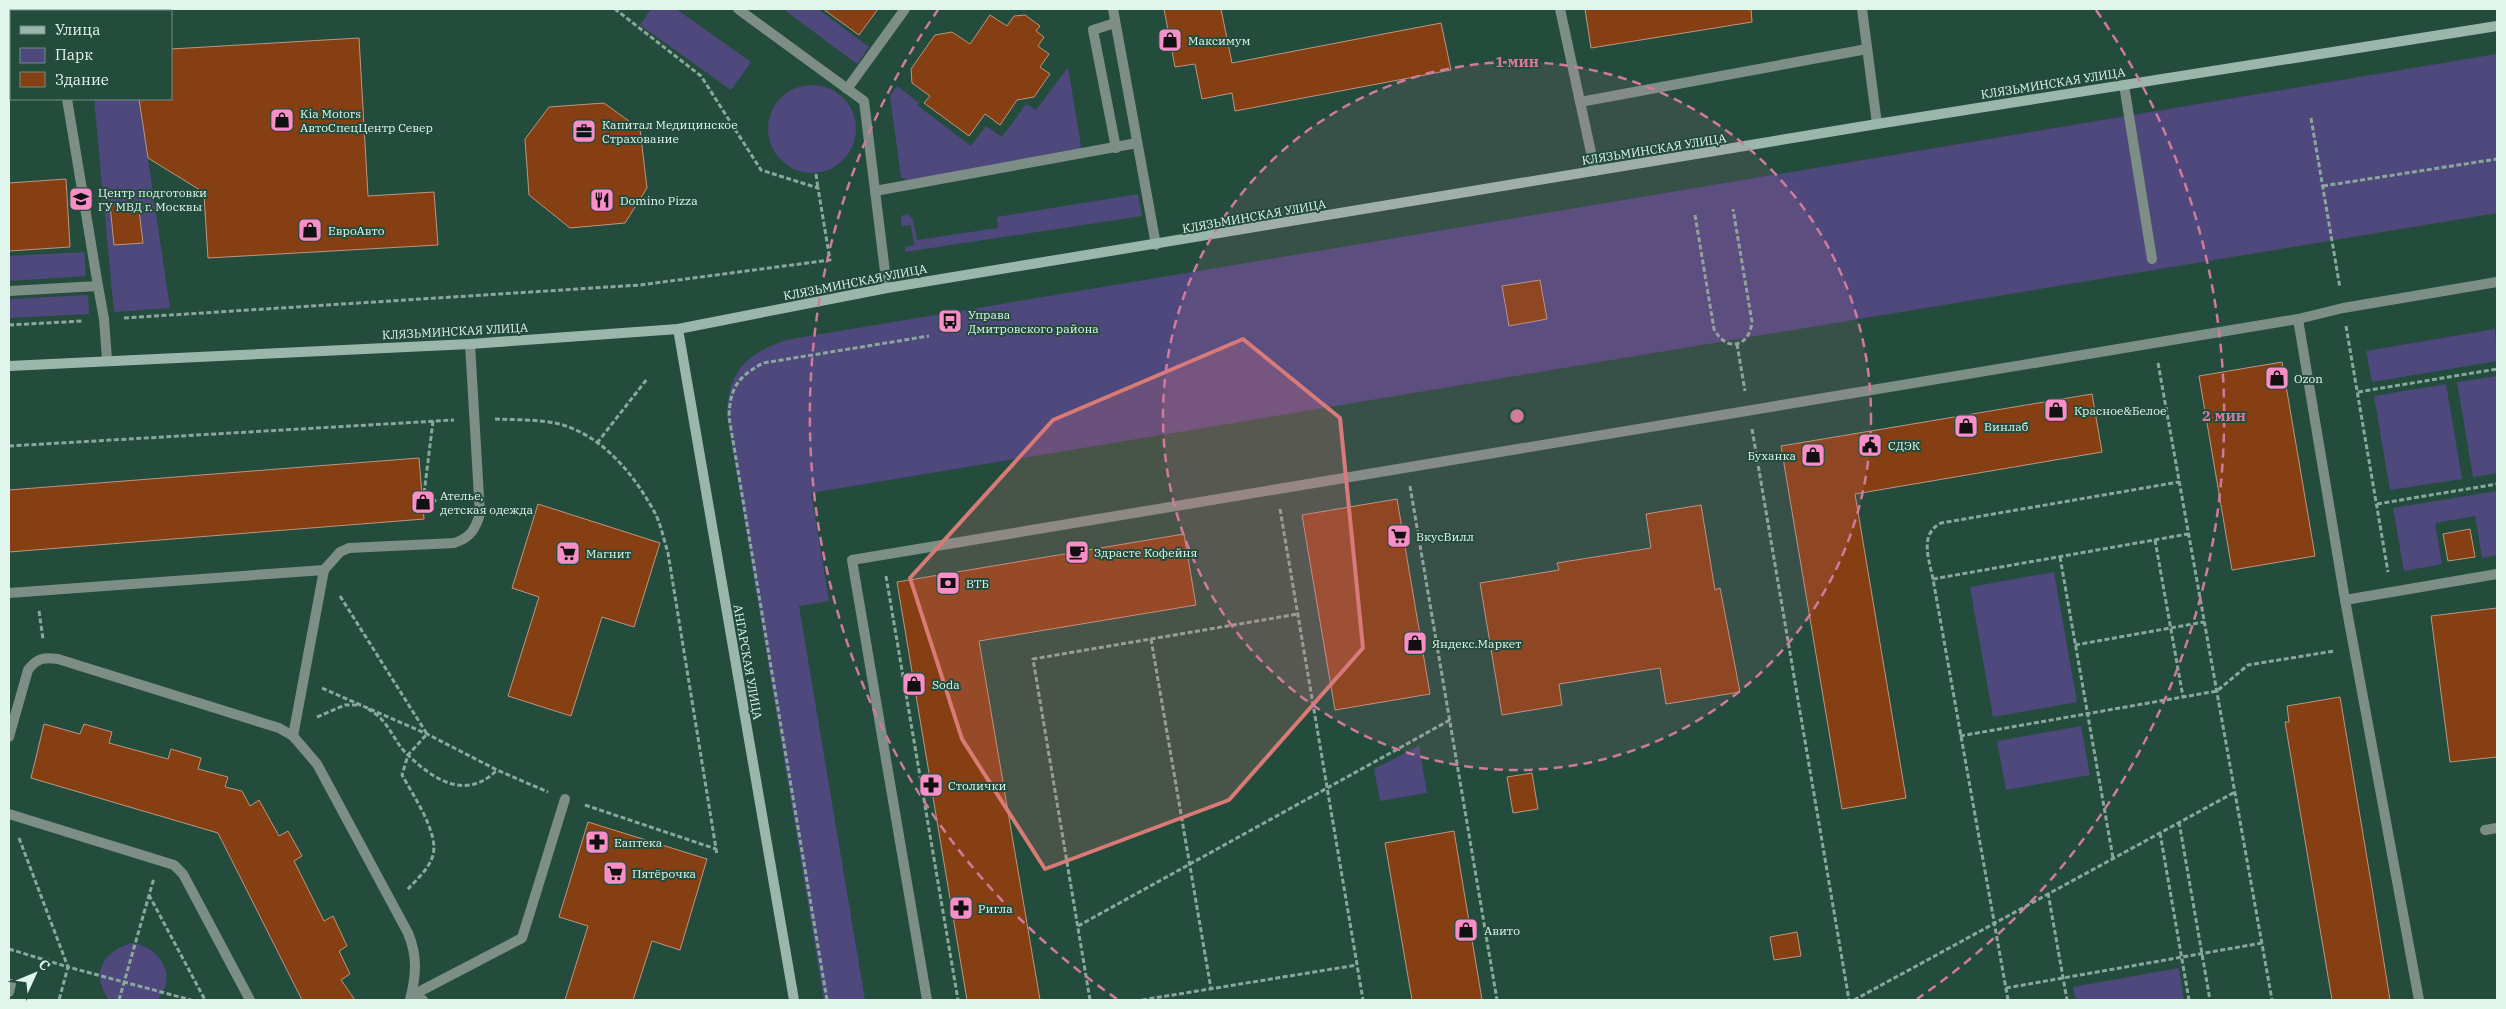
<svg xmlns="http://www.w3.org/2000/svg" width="2506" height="1009" viewBox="0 0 2506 1009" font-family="'IBM Plex Serif',serif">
<rect width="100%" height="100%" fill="#244c3d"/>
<g fill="#4e487d">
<polygon points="651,9 676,9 751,62 731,90 640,25"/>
<polygon points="783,9 818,9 869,47 857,64"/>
<path d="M2497,54V213L811,493L829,601L799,606L865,1000H824L727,415C728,372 746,354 786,340Z"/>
<polygon points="1068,67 1082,152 907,180 901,177 890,96 897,86 919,103 917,105 971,146 986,126 1002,137 1026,104 1036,110"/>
<circle cx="812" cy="129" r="44"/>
<polygon points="94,99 139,99 170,308 114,312"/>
<polygon points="1138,194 1142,216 905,252 905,247 914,245 911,225 901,226 901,218 903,215 908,214 913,220 917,240 998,228 997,217"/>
<polygon points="84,252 86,276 9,281 9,256"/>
<polygon points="88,295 89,314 9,318 9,299"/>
<polygon points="2495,329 2497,361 2372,382 2366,351"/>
<polygon points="2497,376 2497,473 2473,477 2457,382"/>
<polygon points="2446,384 2462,479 2390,490 2374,396"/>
<polygon points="2497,491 2497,555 2482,558 2475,516 2435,523 2442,564 2404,571 2393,508"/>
<polygon points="2054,572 2077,702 1993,717 1970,587"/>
<polygon points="2081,726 2090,775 2006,790 1997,741"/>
<polygon points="1419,746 1427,793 1380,801 1374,769"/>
<path d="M132,943C160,947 179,977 157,1000H109C90,974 102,951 132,943Z"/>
<polygon points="2179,968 2184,1000 2076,1000 2073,987"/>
</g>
<g fill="#863f13" stroke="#bb9683">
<polygon points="823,9 878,9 859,35"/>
<polygon points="1164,9 1221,9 1232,63 1441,23 1451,70 1235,111 1232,93 1202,99 1195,64 1175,67"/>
<polygon points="1585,9 1751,9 1752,22 1591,48"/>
<polygon points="990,15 1007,26 1014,16 1025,15 1040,26 1036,31 1044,37 1038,46 1049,54 1040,67 1050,74 1034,97 1017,100 1000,125 985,114 969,136 924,103 930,96 912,83 911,69 935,35 952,32 970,44"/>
<polygon points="359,38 368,196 434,192 438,245 208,258 204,195 208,195 148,158 139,99 171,99 171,49"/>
<polygon points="604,103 640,129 647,188 625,223 570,228 529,195 525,139 549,107"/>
<polygon points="66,179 70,247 9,251 9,183"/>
<polygon points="138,202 143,243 114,245 110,205"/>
<polygon points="1540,280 1547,319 1509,326 1502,286"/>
<polygon points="2282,362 2315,556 2232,570 2199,376"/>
<polygon points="2092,394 2102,452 1855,494 1906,798 1842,809 1781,446"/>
<polygon points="419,458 424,519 9,552 9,490"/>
<polygon points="1397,499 1430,694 1335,710 1302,515"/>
<polygon points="538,504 660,543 634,627 602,617 571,716 508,696 539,597 512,588"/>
<polygon points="1701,505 1715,590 1720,588 1740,692 1666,704 1660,668 1559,684 1562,705 1502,715 1480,583 1559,570 1557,563 1651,548 1646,514"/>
<polygon points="2470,529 2475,557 2448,561 2443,534"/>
<polygon points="1184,534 1196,605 979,641 1040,1000 967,1000 897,582"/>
<polygon points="2497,608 2497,757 2450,762 2431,616"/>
<polygon points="2340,697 2372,888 2390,1000 2332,1000 2285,722 2289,722 2287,706"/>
<polygon points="44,724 80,734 84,724 112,732 109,743 168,759 171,749 201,758 198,769 228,777 225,787 242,791 250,806 259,800 279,836 288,831 302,856 294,861 324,921 333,916 347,946 339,951 350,974 341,980 355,1000 302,1000 218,833 31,778"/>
<polygon points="1532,773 1538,809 1513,813 1507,777"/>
<polygon points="588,822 707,859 680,950 652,941 633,1000 565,1000 588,926 559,917"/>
<polygon points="1454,831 1482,1000 1412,1000 1385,843"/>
<polygon points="1797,932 1801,956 1774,960 1770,937"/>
</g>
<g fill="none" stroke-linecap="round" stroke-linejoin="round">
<g stroke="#8aa79c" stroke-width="3" stroke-dasharray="5 2.5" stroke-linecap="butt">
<polyline points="2311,118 2340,288"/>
<polyline points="816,174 818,188"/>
<polyline points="2323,186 2497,159"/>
<path d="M1695,215L1714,329C1726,352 1749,348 1752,322L1733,209"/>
<polyline points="124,318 640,285 830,260 818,188 761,170 701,76 615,9"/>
<polyline points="9,325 83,321"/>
<polyline points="2346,326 2388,572"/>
<polyline points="1737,344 1745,391"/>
<polyline points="2158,363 2272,1000"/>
<polyline points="2358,392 2497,369"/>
<path d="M495,419C517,420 542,419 563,425C605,438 635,476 655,513C661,525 664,540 668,553L717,855"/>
<polyline points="433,421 423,502 460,498"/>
<polyline points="1752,429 1849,1000"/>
<polyline points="597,443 647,379"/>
<polyline points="9,446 454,420"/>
<polyline points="1410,486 1497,1000"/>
<polyline points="2377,504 2497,484"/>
<polyline points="1280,509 1363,1000"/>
<polyline points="2155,540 2183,697"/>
<polyline points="2060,557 2113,858"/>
<polyline points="886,576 958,1000"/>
<path d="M1933,579C1929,559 1919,534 1941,523L2179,482"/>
<path d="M340,596L427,734L408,755L402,775C413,795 439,833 433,855C429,869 416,880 407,890"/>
<polyline points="39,611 43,639"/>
<polyline points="1151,639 1211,989"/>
<polyline points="2075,645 2204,622"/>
<polyline points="322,688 427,734 497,770 548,792"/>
<path d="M368,709C373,712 379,716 383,721C392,731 397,745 408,755C434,780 466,801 497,770"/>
<polyline points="317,717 345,705 361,705"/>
<polyline points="1960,736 2217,691 2248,665 2334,651"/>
<polyline points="585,805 716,849"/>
<polyline points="2179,822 2210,1000"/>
<polyline points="2160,833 2189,1000"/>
<polyline points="19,838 68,967 191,1000"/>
<polyline points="2048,893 2067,1000"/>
<polyline points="149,895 205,1000"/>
<polyline points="1078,926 1450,720"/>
<polyline points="9,949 68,967 59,1000"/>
<polyline points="2006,988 2262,943"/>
<polyline points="119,1000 154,878"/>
<path d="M827,1000L729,417C730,387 738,377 763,363L929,336"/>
<polyline points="1090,1000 1033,659 1298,614"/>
<polyline points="1142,1000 1357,965"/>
<polyline points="1854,1000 2235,792"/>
<polyline points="2008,1000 1933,579 2188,534"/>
</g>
<g stroke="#7c8e86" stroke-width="10">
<polyline points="52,9 52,11"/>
<polyline points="738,9 864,101 887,288"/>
<polyline points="1113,9 1156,245"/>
<polyline points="1560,9 1595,171"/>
<polyline points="1862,9 1877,124"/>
<polyline points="1115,23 1093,30 1116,148"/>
<polyline points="2124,85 2152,259"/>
<polyline points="847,89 905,9"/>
<polyline points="1580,102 1867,49"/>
<polyline points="875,191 1137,143"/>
<polyline points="98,286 104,319 107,359"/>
<polyline points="9,291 98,286 67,99"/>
<polyline points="2298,319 2345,600 2419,1000"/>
<path d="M9,593L324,570L340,552L349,548L454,543C470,538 475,530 480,514L470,344"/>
<polyline points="2345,600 2497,574"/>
<polyline points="293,736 324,570"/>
<path d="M9,737L28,670C37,658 44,657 58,659L279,728L293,736L317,764L408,933C418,957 416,976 410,1000"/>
<polyline points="9,814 174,865 183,874 250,1000"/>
<polyline points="2485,830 2497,828"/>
<polyline points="9,984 11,984 9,992"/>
<polyline points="423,1000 411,996 522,938 565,799"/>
<polyline points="927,1000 852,560 2298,319 2343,308 2497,282"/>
</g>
<g stroke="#9bb7ac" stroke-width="10">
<polyline points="678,329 794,1000"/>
<polyline points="9,366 470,344 678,329 887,288 1877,124 2497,26"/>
</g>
</g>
<path fill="#da7a76" fill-opacity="0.2" stroke="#da7a76" stroke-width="4" stroke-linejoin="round" d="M1243,339L1340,418L1363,648L1229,800L1045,869L962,739L910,578L1053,420Z"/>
<circle cx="1517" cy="416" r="354" fill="#d07b9c" fill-opacity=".12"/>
<g fill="none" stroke="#d07b9c" stroke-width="2.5" stroke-dasharray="9 6">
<circle cx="1517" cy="416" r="354"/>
<path d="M1117 999A707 707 0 0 1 938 10M2096 10A707 707 0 0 1 1917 999"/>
</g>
<defs>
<g id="shop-square" transform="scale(1.25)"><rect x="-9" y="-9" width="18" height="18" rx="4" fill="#fa8fc8" stroke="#244c3d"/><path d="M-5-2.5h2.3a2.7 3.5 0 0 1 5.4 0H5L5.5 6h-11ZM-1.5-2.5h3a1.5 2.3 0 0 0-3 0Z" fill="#111"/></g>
<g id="office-square" transform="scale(1.25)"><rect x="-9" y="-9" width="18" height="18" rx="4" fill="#fa8fc8" stroke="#244c3d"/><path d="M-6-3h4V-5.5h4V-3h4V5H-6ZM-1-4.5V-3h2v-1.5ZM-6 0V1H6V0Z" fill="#111"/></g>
<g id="university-square" transform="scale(1.25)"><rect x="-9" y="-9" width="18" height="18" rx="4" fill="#fa8fc8" stroke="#244c3d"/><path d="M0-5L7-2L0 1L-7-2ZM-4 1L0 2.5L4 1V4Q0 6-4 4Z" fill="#111"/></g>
<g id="restaurant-square" transform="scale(1.25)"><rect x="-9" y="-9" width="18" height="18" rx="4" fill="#fa8fc8" stroke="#244c3d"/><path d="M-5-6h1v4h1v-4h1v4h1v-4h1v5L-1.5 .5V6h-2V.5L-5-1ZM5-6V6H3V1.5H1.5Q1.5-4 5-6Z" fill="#111"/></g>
<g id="bus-square" transform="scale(1.25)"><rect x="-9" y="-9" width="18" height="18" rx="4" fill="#fa8fc8" stroke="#244c3d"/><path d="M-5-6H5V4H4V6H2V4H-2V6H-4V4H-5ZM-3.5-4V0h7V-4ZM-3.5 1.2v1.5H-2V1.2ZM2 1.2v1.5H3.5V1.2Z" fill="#111"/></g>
<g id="civic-square" transform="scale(1.25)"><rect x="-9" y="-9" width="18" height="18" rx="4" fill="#fa8fc8" stroke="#244c3d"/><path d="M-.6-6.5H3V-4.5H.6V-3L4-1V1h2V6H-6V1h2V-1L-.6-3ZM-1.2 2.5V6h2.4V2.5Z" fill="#111"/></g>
<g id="supermarket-square" transform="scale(1.25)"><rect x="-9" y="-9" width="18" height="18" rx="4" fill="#fa8fc8" stroke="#244c3d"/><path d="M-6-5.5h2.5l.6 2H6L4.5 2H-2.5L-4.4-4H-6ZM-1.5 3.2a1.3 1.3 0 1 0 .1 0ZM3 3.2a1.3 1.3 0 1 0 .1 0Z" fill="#111"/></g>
<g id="cafe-square" transform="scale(1.25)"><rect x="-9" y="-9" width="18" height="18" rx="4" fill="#fa8fc8" stroke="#244c3d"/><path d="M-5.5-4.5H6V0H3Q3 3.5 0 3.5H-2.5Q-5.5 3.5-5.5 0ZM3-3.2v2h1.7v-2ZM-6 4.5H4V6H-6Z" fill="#111"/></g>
<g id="bank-square" transform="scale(1.25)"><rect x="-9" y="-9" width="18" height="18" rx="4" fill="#fa8fc8" stroke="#244c3d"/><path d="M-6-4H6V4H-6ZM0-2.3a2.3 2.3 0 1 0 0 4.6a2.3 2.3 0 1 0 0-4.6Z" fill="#111"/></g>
<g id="pharmacy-square" transform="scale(1.25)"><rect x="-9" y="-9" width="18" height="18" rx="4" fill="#fa8fc8" stroke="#244c3d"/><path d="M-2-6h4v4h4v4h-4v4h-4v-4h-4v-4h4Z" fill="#111"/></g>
</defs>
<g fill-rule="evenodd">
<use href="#shop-square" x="1170" y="40"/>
<use href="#shop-square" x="282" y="120"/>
<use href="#office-square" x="584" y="131"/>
<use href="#university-square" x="81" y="199"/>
<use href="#restaurant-square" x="602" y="200"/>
<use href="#shop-square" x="310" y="230"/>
<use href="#bus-square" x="950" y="321"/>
<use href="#shop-square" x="2277" y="378"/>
<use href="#shop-square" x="2056" y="410"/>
<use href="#shop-square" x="1966" y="426"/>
<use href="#civic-square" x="1870" y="445"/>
<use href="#shop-square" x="1813" y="455"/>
<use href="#shop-square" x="423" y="502"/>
<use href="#supermarket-square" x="1399" y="536"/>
<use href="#cafe-square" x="1077" y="552"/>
<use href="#supermarket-square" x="568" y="553"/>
<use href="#bank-square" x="948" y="583"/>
<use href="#shop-square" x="1415" y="643"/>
<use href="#shop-square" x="914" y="684"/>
<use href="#pharmacy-square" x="931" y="785"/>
<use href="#pharmacy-square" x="597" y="842"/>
<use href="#supermarket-square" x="615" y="873"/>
<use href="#pharmacy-square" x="961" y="908"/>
<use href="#shop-square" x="1466" y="930"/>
</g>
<g text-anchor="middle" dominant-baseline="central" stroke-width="4" stroke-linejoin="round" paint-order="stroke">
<g font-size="12" fill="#e0f5ec" stroke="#244c3d" text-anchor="start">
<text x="1188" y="40">Максимум</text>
<text x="300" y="113">Kia Motors<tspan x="300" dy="14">АвтоСпецЦентр Север</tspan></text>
<text x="602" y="124">Капитал Медицинское<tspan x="602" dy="14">Страхование</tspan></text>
<text x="98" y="192">Центр подготовки<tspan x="98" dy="14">ГУ МВД г. Москвы</tspan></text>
<text x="620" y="200">Domino Pizza</text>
<text x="328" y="230">ЕвроАвто</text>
<text x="968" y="314">Управа<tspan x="968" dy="14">Дмитровского района</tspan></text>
<text x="2294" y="378">Ozon</text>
<text x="2074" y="410">Красное&amp;Белое</text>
<text x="1984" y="426">Винлаб</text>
<text x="1888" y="445">СДЭК</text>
<text x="1796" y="455" text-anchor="end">Буханка</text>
<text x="440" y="495">Ателье,<tspan x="440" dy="14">детская одежда</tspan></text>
<text x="1416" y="536">ВкусВилл</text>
<text x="1094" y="552">Здрасте Кофейня</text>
<text x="586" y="553">Магнит</text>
<text x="966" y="583">ВТБ</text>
<text x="1432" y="643">Яндекс.Маркет</text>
<text x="932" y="684">Soda</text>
<text x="948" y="785">Столички</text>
<text x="614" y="842">Еаптека</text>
<text x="632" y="873">Пятёрочка</text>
<text x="978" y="908">Ригла</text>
<text x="1484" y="930">Авито</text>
</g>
<g font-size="12" fill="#e0f5ec" stroke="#244c3d">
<text transform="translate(2053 83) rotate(-9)">КЛЯЗЬМИНСКАЯ УЛИЦА</text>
<text transform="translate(1654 149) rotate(-9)">КЛЯЗЬМИНСКАЯ УЛИЦА</text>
<text transform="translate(1254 216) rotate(-10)">КЛЯЗЬМИНСКАЯ УЛИЦА</text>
<text transform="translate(855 282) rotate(-11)">КЛЯЗЬМИНСКАЯ УЛИЦА</text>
<text transform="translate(455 331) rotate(-3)">КЛЯЗЬМИНСКАЯ УЛИЦА</text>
<text transform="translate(748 662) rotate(80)">АНГАРСКАЯ УЛИЦА</text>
</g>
</g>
<circle cx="1517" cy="416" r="8" fill="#d07b9c" stroke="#244c3d" stroke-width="2.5"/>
<g font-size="15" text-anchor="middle" font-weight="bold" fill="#d07b9c" stroke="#244c3d" stroke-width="4" stroke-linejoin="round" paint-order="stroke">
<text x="1517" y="67">1 мин</text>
<text x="2224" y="421">2 мин</text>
</g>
<rect width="2506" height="1009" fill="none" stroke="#e0f5ec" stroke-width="20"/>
<rect x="10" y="10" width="162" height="90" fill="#244c3d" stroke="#6f9083"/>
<rect x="20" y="26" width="25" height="8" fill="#9bb7ac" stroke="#6f9083"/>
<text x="55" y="35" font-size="15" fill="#e0f5ec">Улица</text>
<rect x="20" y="48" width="25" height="15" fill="#4e487d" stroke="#6f9083"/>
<text x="55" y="60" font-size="15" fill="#e0f5ec">Парк</text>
<rect x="20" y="72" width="25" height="15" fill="#863f13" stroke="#6f9083"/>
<text x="55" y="85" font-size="15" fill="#e0f5ec">Здание</text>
<g transform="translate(35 974) rotate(46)" stroke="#244c3d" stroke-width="4" paint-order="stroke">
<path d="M0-4L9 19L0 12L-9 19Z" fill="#e0f5ec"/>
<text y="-8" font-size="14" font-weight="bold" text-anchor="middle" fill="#e0f5ec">С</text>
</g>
</svg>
